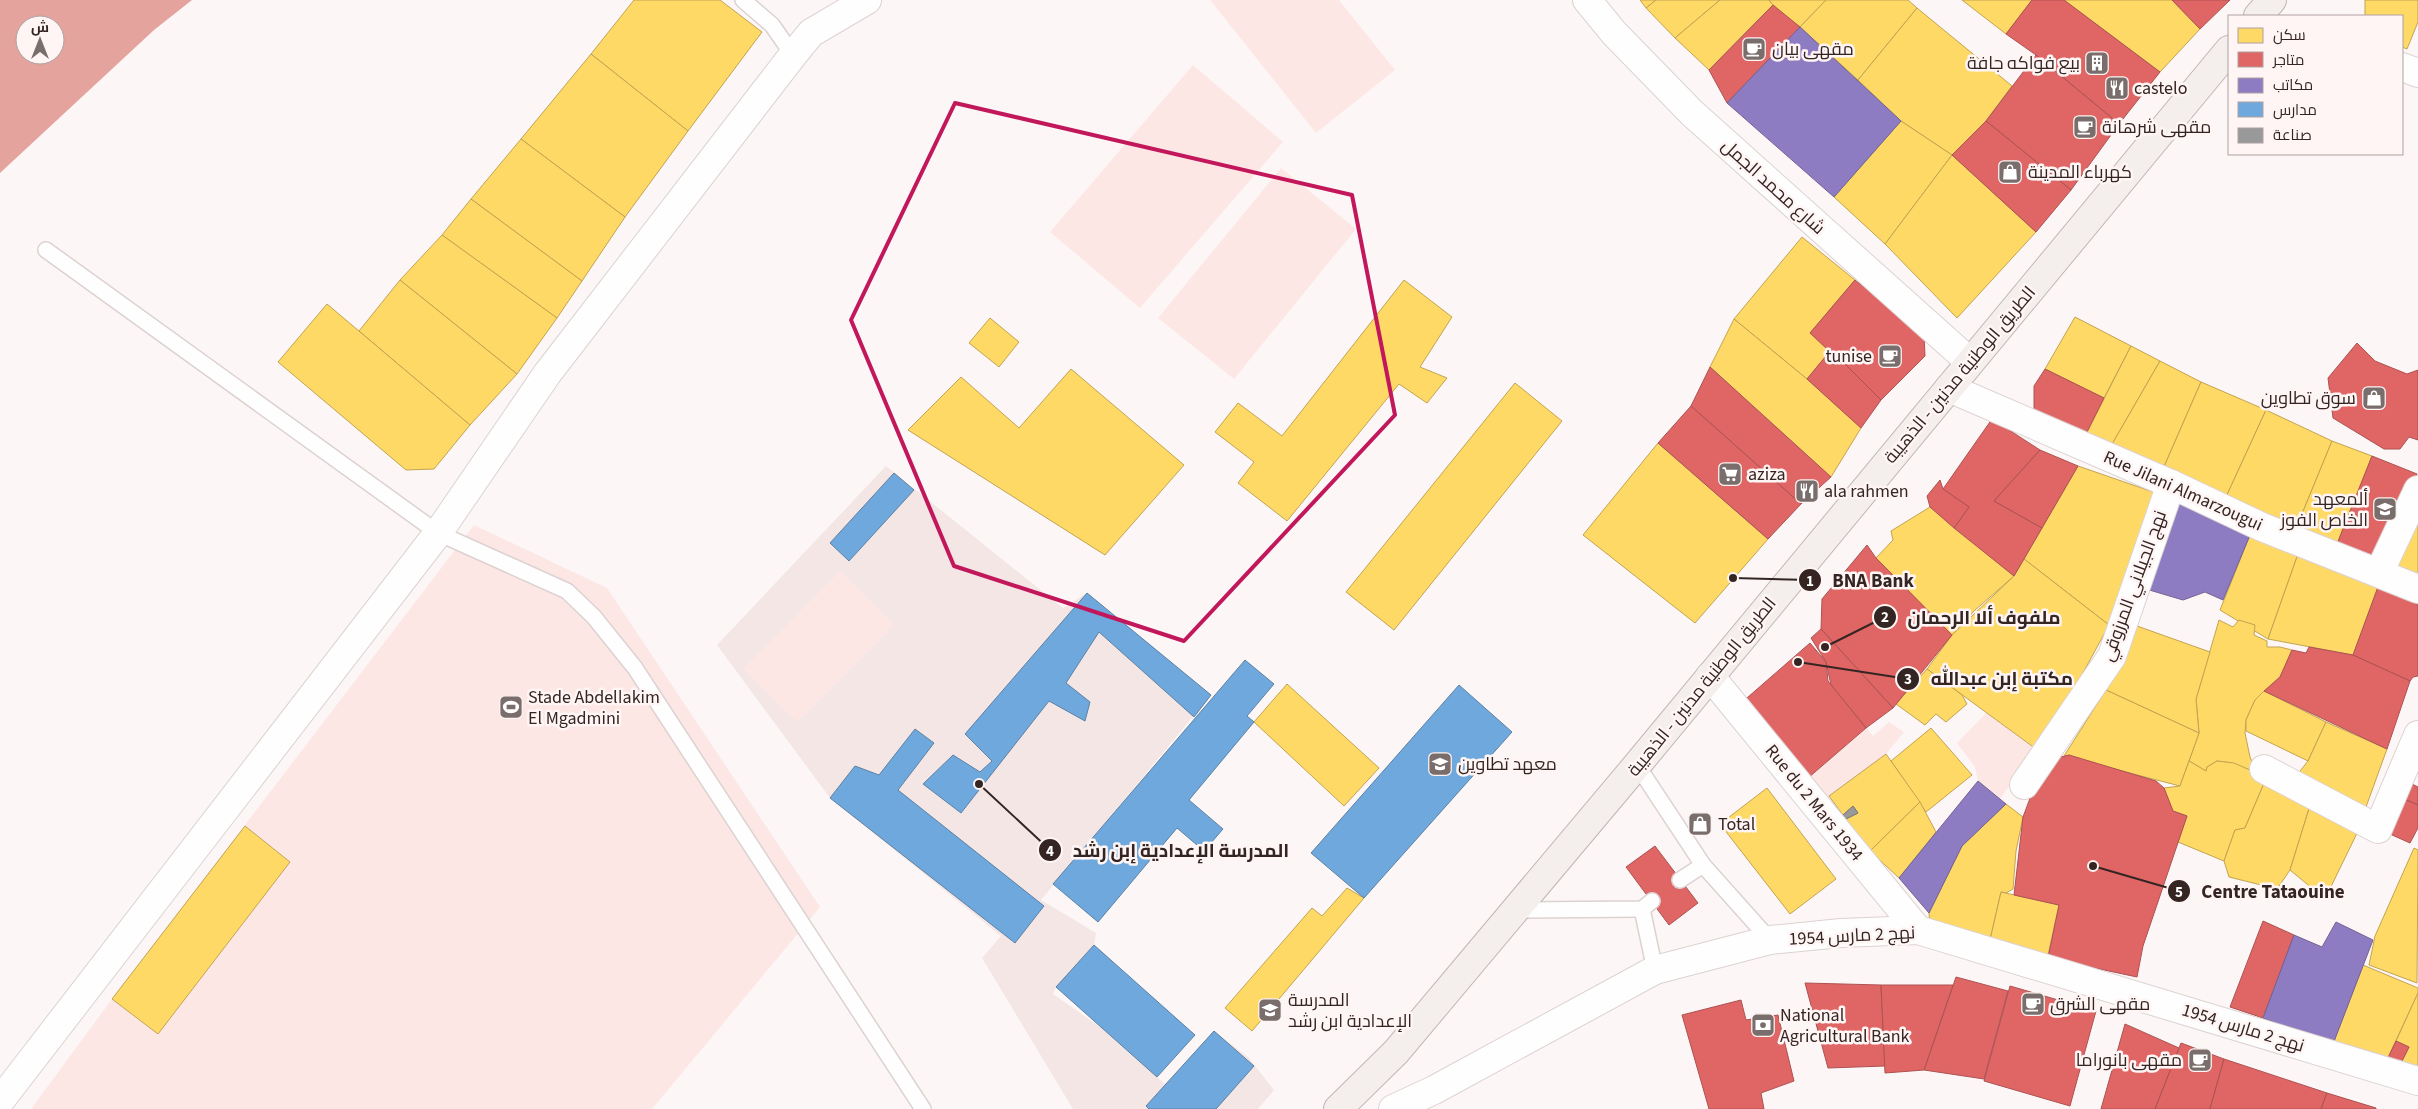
<svg xmlns="http://www.w3.org/2000/svg" width="2418" height="1109" viewBox="0 0 2418 1109" font-family="'Source Sans 3',Cairo,sans-serif">
<rect width="100%" height="100%" fill="#fcf7f6"/>
<polygon fill="#f3e6e4" points="886,466 1063,608 1087,593 1211,695 1041,900 1096,933 1094,945 1056,987 1053,994 1103,1029 1165,1084 1214,1031 1249,1058 1274,1090 1258,1109 1073,1109 982,958 1001,936 830,798 717,645"/>
<g fill="#fde7e4">
<polygon points="1210,0 1339,0 1395,70 1316,133"/>
<polygon points="1193,65 1283,142 1140,308 1050,232"/>
<polygon points="1281,168 1356,229 1234,379 1158,318"/>
<polygon points="474,525 607,588 820,907 652,1109 31,1109 112,999"/>
<polygon points="840,571 894,625 797,722 743,669"/>
<polygon points="1986,713 2035,749 2000,799 1978,781 1975,767 1957,743"/>
<polygon points="1889,722 1904,732 1886,754 1826,799 1808,778 1866,728 1873,736"/>
</g>
<path fill="#e4a49d" fill-rule="evenodd" d="M0,0H192L154,30L0,173ZM25,25H55V55H25Z"/>
<g fill="#ffd966" stroke="#c2a352">
<polygon points="634,0 720,0 762,32 688,131 591,54"/>
<polygon points="1640,0 1656,0 1646,8"/>
<polygon points="1656,0 1720,0 1675,38 1646,8"/>
<polygon points="1720,0 1769,0 1773,5 1709,70 1675,38"/>
<polygon points="1769,0 1826,0 1800,27 1777,10"/>
<polygon points="1826,0 1908,0 1917,8 1858,80 1800,27"/>
<polygon points="1962,0 2032,0 2006,34"/>
<polygon points="2064,0 2172,0 2200,29 2160,72"/>
<polygon points="2365,0 2418,0 2418,22 2407,49 2402,47 2402,16 2365,16"/>
<polygon points="1917,8 2012,86 1986,121 1952,155 1901,121 1858,80"/>
<polygon points="591,54 688,131 625,217 521,139"/>
<polygon points="1901,121 1952,155 1885,244 1834,197"/>
<polygon points="521,139 625,217 582,281 471,199"/>
<polygon points="1952,155 2036,232 1957,318 1885,244"/>
<polygon points="471,199 582,281 557,318 442,235"/>
<polygon points="442,235 557,318 517,374 400,280"/>
<polygon points="1802,237 1855,280 1810,333 1831,350 1807,379 1734,319"/>
<polygon points="400,280 517,374 470,425 359,331"/>
<polygon points="1404,280 1452,317 1420,367 1447,378 1427,403 1399,384 1287,521 1238,483 1254,462 1215,432 1238,403 1282,436"/>
<polygon points="327,304 470,425 434,469 406,470 278,362"/>
<polygon points="2075,317 2131,346 2104,398 2045,369"/>
<polygon points="990,318 1019,342 999,367 969,343"/>
<polygon points="1734,319 1807,379 1861,428 1831,477 1710,367"/>
<polygon points="2131,346 2160,361 2111,446 2086,434"/>
<polygon points="2160,361 2201,382 2163,469 2111,446"/>
<polygon points="1071,369 1184,465 1105,555 908,430 961,377 1019,428"/>
<polygon points="2201,382 2266,410 2226,497 2163,469"/>
<polygon points="1515,383 1562,421 1394,630 1346,592"/>
<polygon points="2266,410 2332,441 2297,526 2226,497"/>
<polygon points="2332,441 2372,456 2337,544 2297,526"/>
<polygon points="1658,443 1768,539 1695,623 1583,535"/>
<polygon points="2078,466 2159,494 2109,625 2024,559"/>
<polygon points="1930,507 2014,576 1974,611 1952,635 1876,558 1893,540 1891,531"/>
<polygon points="2418,514 2418,578 2391,567"/>
<polygon points="2250,535 2298,554 2268,639 2220,610"/>
<polygon points="2298,554 2378,587 2353,655 2268,639"/>
<polygon points="2024,559 2109,625 2040,752 1927,669 1952,635 2014,576"/>
<polygon points="2219,620 2233,627 2239,620 2255,625 2254,635 2267,641 2267,647 2280,647 2292,650 2280,677 2255,700 2246,720 2245,733 2250,757 2257,773 2231,763 2217,761 2207,767 2206,771 2189,761 2199,733 2196,699"/>
<polygon points="2137,626 2210,652 2196,699 2199,733 2106,690"/>
<polygon points="1927,669 1962,695 1967,704 1946,722 1936,714 1925,725 1896,704"/>
<polygon points="1287,684 1379,768 1344,806 1254,722"/>
<polygon points="2106,690 2199,733 2180,786 2064,756"/>
<polygon points="2264,691 2326,722 2308,761 2246,731 2246,720 2255,700"/>
<polygon points="2326,722 2387,749 2362,818 2293,780 2308,761"/>
<polygon points="1931,728 1972,775 1926,812 1891,761"/>
<polygon points="1886,754 1920,802 1870,851 1846,819 1858,813 1853,806 1843,815 1829,796"/>
<polygon points="2189,761 2206,771 2207,767 2217,761 2234,763 2259,774 2265,781 2245,828 2235,830 2224,861 2178,842 2187,816 2173,811 2164,788 2180,786"/>
<polygon points="2265,781 2312,799 2290,870 2277,889 2229,877 2224,861 2235,830 2245,828"/>
<polygon points="1767,788 1836,879 1790,914 1720,824"/>
<polygon points="2312,799 2360,827 2325,899 2290,870"/>
<polygon points="1920,802 1936,832 1899,878 1870,851"/>
<polygon points="2006,804 2023,817 2016,851 2013,889 2006,893 2001,892 1990,940 1930,926 1929,913 1962,846"/>
<polygon points="245,826 290,862 158,1034 112,999"/>
<polygon points="2414,848 2418,850 2417,983 2369,965 2375,936"/>
<polygon points="1347,888 1364,898 1252,1031 1225,1008 1312,908 1322,916"/>
<polygon points="2001,892 2059,905 2048,955 1990,940"/>
<polygon points="2363,965 2418,988 2418,993 2386,1062 2333,1044"/>
<polygon points="2418,993 2418,1071 2400,1065 2409,1047 2396,1041"/>
</g>
<g fill="#e06666" stroke="#ac5252">
<polygon points="2032,0 2064,0 2160,72 2119,124 2036,55 2006,34"/>
<polygon points="2172,0 2230,0 2200,29"/>
<polygon points="1773,5 1800,27 1727,103 1709,70"/>
<polygon points="2036,55 2119,124 2071,190 1986,121"/>
<polygon points="1986,121 2071,190 2036,232 1952,155"/>
<polygon points="1855,280 1924,334 1925,356 1881,400 1810,333"/>
<polygon points="2357,343 2375,361 2407,374 2418,370 2418,440 2409,437 2400,449 2384,449 2333,418 2328,378"/>
<polygon points="1831,350 1881,400 1861,428 1807,379"/>
<polygon points="1710,367 1831,477 1801,504 1691,406"/>
<polygon points="2045,369 2104,398 2086,434 2034,411 2034,386"/>
<polygon points="1691,406 1801,504 1768,539 1658,443"/>
<polygon points="1992,419 2040,450 1994,501 2042,528 2014,576 1954,528 1969,507 1943,489"/>
<polygon points="2040,450 2078,466 2042,528 1994,501"/>
<polygon points="2372,456 2417,474 2377,560 2337,544"/>
<polygon points="1940,480 1943,489 1969,507 1954,528 1930,507 1927,496"/>
<polygon points="1867,545 1876,558 1952,635 1893,708 1821,629 1822,599"/>
<polygon points="2378,587 2418,605 2418,676 2413,677 2410,681 2353,655"/>
<polygon points="1821,629 1893,708 1866,728 1831,685 1826,662 1811,638"/>
<polygon points="1810,643 1826,662 1828,681 1866,728 1808,778 1740,704"/>
<polygon points="2309,647 2353,655 2410,681 2387,749 2264,691 2280,677 2292,650 2306,653"/>
<polygon points="2069,755 2156,781 2164,788 2173,811 2187,816 2143,946 2137,977 2048,958 2059,905 2014,895 2023,817 2044,761"/>
<polygon points="2404,780 2418,787 2418,805 2397,796"/>
<polygon points="2397,796 2418,805 2418,828 2410,843 2381,830"/>
<polygon points="1655,846 1698,903 1669,925 1626,867"/>
<polygon points="2263,921 2294,935 2263,1018 2230,1007"/>
<polygon points="1956,977 2008,991 1984,1079 1924,1070"/>
<polygon points="1805,983 1881,985 1885,1066 1828,1068"/>
<polygon points="1881,985 1953,985 1924,1070 1885,1073"/>
<polygon points="2010,986 2096,1011 2070,1106 1984,1081"/>
<polygon points="1741,1000 1746,1020 1778,1015 1794,1081 1761,1093 1764,1109 1709,1109 1682,1015"/>
<polygon points="2125,1024 2179,1048 2155,1109 2101,1109"/>
<polygon points="2396,1041 2409,1047 2400,1065 2386,1062"/>
<polygon points="2181,1043 2224,1059 2210,1109 2155,1109"/>
<polygon points="2224,1059 2327,1093 2321,1109 2210,1109"/>
<polygon points="2327,1093 2376,1108 2376,1109 2321,1109"/>
</g>
<g fill="#8e7cc3" stroke="#736293">
<polygon points="1800,27 1901,121 1834,197 1727,103"/>
<polygon points="2176,502 2250,535 2223,600 2205,592 2183,600 2146,589"/>
<polygon points="1978,781 2006,804 1962,846 1929,913 1899,878"/>
<polygon points="2336,922 2373,940 2333,1044 2263,1018 2294,935 2322,947"/>
</g>
<g fill="#6fa8dc" stroke="#5d81a4">
<polygon points="894,473 914,490 849,561 830,543"/>
<polygon points="1087,593 1211,695 1194,717 1099,632 1066,683 1090,702 1085,721 1049,701 961,813 923,784 953,755 980,772 992,761 965,734"/>
<polygon points="1245,660 1274,684 1247,716 1254,722 1189,800 1223,829 1204,851 1177,828 1098,922 1053,884"/>
<polygon points="1459,685 1512,732 1364,898 1311,853"/>
<polygon points="915,729 934,743 898,790 1044,906 1015,943 830,798 855,766 879,775"/>
<polygon points="1094,945 1195,1035 1157,1077 1056,987"/>
<polygon points="1214,1031 1254,1066 1216,1109 1149,1109 1146,1106"/>
</g>
<polygon fill="#999" stroke="#7b7676" points="1853,806 1858,813 1846,819 1843,815"/>
<g fill="none" stroke-linecap="round" stroke-linejoin="round">
<g stroke="#dcd2d1" stroke-width="18">
<g id="lane">
<polyline points="743,0 772,25 793,55"/>
<polyline points="46,250 438,533 567,591 594,617 635,668 923,1109"/>
<polyline points="1637,765 1703,865 1680,880"/>
<polyline points="1703,865 1770,940"/>
<polyline points="1642,909 1655,970"/>
<polyline points="1515,910 1642,909 1652,901"/>
</g>
</g>
<g stroke="#dcd2d1" stroke-width="30">
<g id="street">
<polyline points="1587,0 1614,33 1692,113 1970,362"/>
<polyline points="2402,67 2418,73"/>
<polyline points="1949,388 2171,484 2262,527 2418,589"/>
<polyline points="2379,573 2418,490"/>
<polyline points="1710,676 1918,930"/>
<polyline points="2264,769 2378,829 2418,735"/>
<polyline points="2024,785 2112,656 2171,484"/>
<polyline points="0,1101 438,533 547,374 793,55 811,33 867,0"/>
<polyline points="1393,1109 1434,1090 1655,970 1770,940 1841,933 1918,930 2418,1081"/>
</g>
</g>
<g stroke="#c3b6b4" stroke-width="30">
<g id="primary">
<polyline points="2258,16 2272,0"/>
<polyline points="1338,1109 1396,1052 1637,765 2229,50"/>
</g>
</g>
<use href="#lane" stroke="#fffefe" stroke-width="15"/>
<use href="#street" stroke="#fffefe" stroke-width="28"/>
<use href="#primary" stroke="#f4eeed" stroke-width="28"/>
</g>
<path fill="none" stroke="#c2185b" stroke-width="4" stroke-linejoin="round" d="M955,103L1352,195L1395,415L1184,641L954,566L851,320Z"/>
<defs>
<g id="cafe-square" transform="scale(1.25)"><rect x="-9" y="-9" width="18" height="18" rx="4" fill="#7a6e6d" stroke="#fef5f4"/><path d="M-5.5-4.5H6V0H3Q3 3.5 0 3.5H-2.5Q-5.5 3.5-5.5 0ZM3-3.2v2h1.7v-2ZM-6 4.5H4V6H-6Z" fill="#fff"/></g>
<g id="building-square" transform="scale(1.25)"><rect x="-9" y="-9" width="18" height="18" rx="4" fill="#7a6e6d" stroke="#fef5f4"/><path d="M-4-6H4V6H1V3H-1V6H-4ZM-2.5-4.3h1.7v1.8h-1.7ZM.8-4.3h1.7v1.8H.8ZM-2.5-1h1.7V.8h-1.7ZM.8-1h1.7V.8H.8Z" fill="#fff"/></g>
<g id="restaurant-square" transform="scale(1.25)"><rect x="-9" y="-9" width="18" height="18" rx="4" fill="#7a6e6d" stroke="#fef5f4"/><path d="M-5-6h1v4h1v-4h1v4h1v-4h1v5L-1.5 .5V6h-2V.5L-5-1ZM5-6V6H3V1.5H1.5Q1.5-4 5-6Z" fill="#fff"/></g>
<g id="shop-square" transform="scale(1.25)"><rect x="-9" y="-9" width="18" height="18" rx="4" fill="#7a6e6d" stroke="#fef5f4"/><path d="M-5-2.5h2.3a2.7 3.5 0 0 1 5.4 0H5L5.5 6h-11ZM-1.5-2.5h3a1.5 2.3 0 0 0-3 0Z" fill="#fff"/></g>
<g id="supermarket-square" transform="scale(1.25)"><rect x="-9" y="-9" width="18" height="18" rx="4" fill="#7a6e6d" stroke="#fef5f4"/><path d="M-6-5.5h2.5l.6 2H6L4.5 2H-2.5L-4.4-4H-6ZM-1.5 3.2a1.3 1.3 0 1 0 .1 0ZM3 3.2a1.3 1.3 0 1 0 .1 0Z" fill="#fff"/></g>
<g id="school-square" transform="scale(1.25)"><rect x="-9" y="-9" width="18" height="18" rx="4" fill="#7a6e6d" stroke="#fef5f4"/><path d="M0-5L7-2L0 1L-7-2ZM-4 1L0 2.5L4 1V4Q0 6-4 4Z" fill="#fff"/></g>
<g id="stadium-square" transform="scale(1.25)"><rect x="-9" y="-9" width="18" height="18" rx="4" fill="#7a6e6d" stroke="#fef5f4"/><path d="M0-5a6.5 5 0 1 0 0 10a6.5 5 0 1 0 0-10ZM-3.5-1.8h7v3.6h-7Z" fill="#fff"/></g>
<g id="bank-square" transform="scale(1.25)"><rect x="-9" y="-9" width="18" height="18" rx="4" fill="#7a6e6d" stroke="#fef5f4"/><path d="M-6-4H6V4H-6ZM0-2.3a2.3 2.3 0 1 0 0 4.6a2.3 2.3 0 1 0 0-4.6Z" fill="#fff"/></g>
</defs>
<g fill-rule="evenodd">
<use href="#cafe-square" x="1754" y="49"/>
<use href="#building-square" x="2097" y="63"/>
<use href="#restaurant-square" x="2117" y="88"/>
<use href="#cafe-square" x="2085" y="127"/>
<use href="#shop-square" x="2010" y="172"/>
<use href="#cafe-square" x="1890" y="356"/>
<use href="#shop-square" x="2374" y="398"/>
<use href="#supermarket-square" x="1730" y="474"/>
<use href="#restaurant-square" x="1807" y="491"/>
<use href="#school-square" x="2385" y="509"/>
<use href="#stadium-square" x="511" y="707"/>
<use href="#school-square" x="1440" y="764"/>
<use href="#shop-square" x="1700" y="824"/>
<use href="#cafe-square" x="2033" y="1004"/>
<use href="#school-square" x="1270" y="1010"/>
<use href="#bank-square" x="1763" y="1025"/>
<use href="#cafe-square" x="2200" y="1060"/>
</g>
<g text-anchor="middle" dominant-baseline="central" stroke-width="5" stroke-linejoin="round" paint-order="stroke">
<g font-size="18" fill="#342523" stroke="#fef5f4" text-anchor="start">
<text x="1772" y="49">مقهى بيان</text>
<text x="2080" y="63" text-anchor="end">بيع فواكه جافة</text>
<text x="2134" y="88">castelo</text>
<text x="2102" y="127">مقهى شرهانة</text>
<text x="2028" y="172">كهرباء المدينة</text>
<text x="1872" y="356" text-anchor="end">tunise</text>
<text x="2356" y="398" text-anchor="end">سوق تطاوين</text>
<text x="1748" y="474">aziza</text>
<text x="1824" y="491">ala rahmen</text>
<text x="2368" y="499" text-anchor="end">ألمعهد<tspan x="2368" dy="21">الخاص الفوز</tspan></text>
<text x="528" y="697">Stade Abdelاakim<tspan x="528" dy="21">El Mgadmini</tspan></text>
<text x="1458" y="764">معهد تطاوين</text>
<text x="1718" y="824">Total</text>
<text x="1288" y="1000">المدرسة<tspan x="1288" dy="21">الإعدادية ابن رشد</tspan></text>
<text x="2050" y="1004">مقهى الشرق</text>
<text x="1780" y="1015">National<tspan x="1780" dy="21">Agricultural Bank</tspan></text>
<text x="2182" y="1060" text-anchor="end">مقهى بانوراما</text>
</g>
<g font-size="18" fill="#342523" stroke="#fef5f4">
<text transform="translate(1773 187) rotate(42)">شارع محمد الجمل</text>
<text transform="translate(1960 375) rotate(-50)">الطريق الوطنية مدنين - الذهيبة</text>
<text transform="translate(2183 491) rotate(24)">Rue Jilani Almarzougui</text>
<text transform="translate(2134 586) rotate(-70)">نهج الجيلاني المرزوقي</text>
<text transform="translate(1702 687) rotate(-51)">الطريق الوطنية مدنين - الذهيبة</text>
<text transform="translate(1814 803) rotate(51)">Rue du 2 Mars 1934</text>
<text transform="translate(1852 936) rotate(-3)">نهج 2 مارس 1954</text>
<text transform="translate(2243 1028) rotate(17)">نهج 2 مارس 1954</text>
</g>
</g>
<path fill="none" stroke="#342523" stroke-width="2" d="M1733 578L1810 580M1825 647L1885 617M1798 662L1908 679M979 784L1050 850M2093 866L2179 891"/>
<g fill="#342523" stroke="#fef5f4" stroke-width="2">
<circle cx="1733" cy="578" r="5"/>
<circle cx="1825" cy="647" r="5"/>
<circle cx="1798" cy="662" r="5"/>
<circle cx="979" cy="784" r="5"/>
<circle cx="2093" cy="866" r="5"/>
<circle cx="1810" cy="580" r="12"/>
<circle cx="1885" cy="617" r="12"/>
<circle cx="1908" cy="679" r="12"/>
<circle cx="1050" cy="850" r="12"/>
<circle cx="2179" cy="891" r="12"/>
</g>
<g font-size="15" text-anchor="middle" font-weight="bold" fill="#fff">
<text x="1810" y="586">1</text>
<text x="1885" y="622">2</text>
<text x="1908" y="684">3</text>
<text x="1050" y="856">4</text>
<text x="2179" y="897">5</text>
</g>
<g font-size="19" text-anchor="middle" font-weight="bold" fill="#342523" stroke="#fef5f4" stroke-width="5" stroke-linejoin="round" paint-order="stroke">
<text x="1873" y="587">BNA Bank</text>
<text x="1984" y="624">ملفوف ألا الرحمان</text>
<text x="2002" y="685">مكتبة إبن عبدالله</text>
<text x="1181" y="857">المدرسة الإعدادية إبن رشد</text>
<text x="2273" y="898">Centre Tataouine</text>
</g>
<rect x="2228" y="15" width="175" height="140" fill="#fef5f4" stroke="#ada2a0"/>
<rect x="2238" y="28" width="25" height="15" fill="#ffd966" stroke="#ada2a0"/>
<text x="2273" y="40" font-size="15" fill="#342523">سكن</text>
<rect x="2238" y="52" width="25" height="15" fill="#e06666" stroke="#ada2a0"/>
<text x="2273" y="65" font-size="15" fill="#342523">متاجر</text>
<rect x="2238" y="78" width="25" height="15" fill="#8e7cc3" stroke="#ada2a0"/>
<text x="2273" y="90" font-size="15" fill="#342523">مكاتب</text>
<rect x="2238" y="102" width="25" height="15" fill="#6fa8dc" stroke="#ada2a0"/>
<text x="2273" y="115" font-size="15" fill="#342523">مدارس</text>
<rect x="2238" y="128" width="25" height="15" fill="#999999" stroke="#ada2a0"/>
<text x="2273" y="140" font-size="15" fill="#342523">صناعة</text>
<g transform="translate(40 40)"><circle r="24" fill="#fef5f4" stroke="#ada2a0"/>
<path d="M0-4L9 19L0 12L-9 19Z" fill="#7a6e6d"/>
<text y="-8" font-size="14" font-weight="bold" text-anchor="middle" fill="#342523">ش</text>
</g>
</svg>
